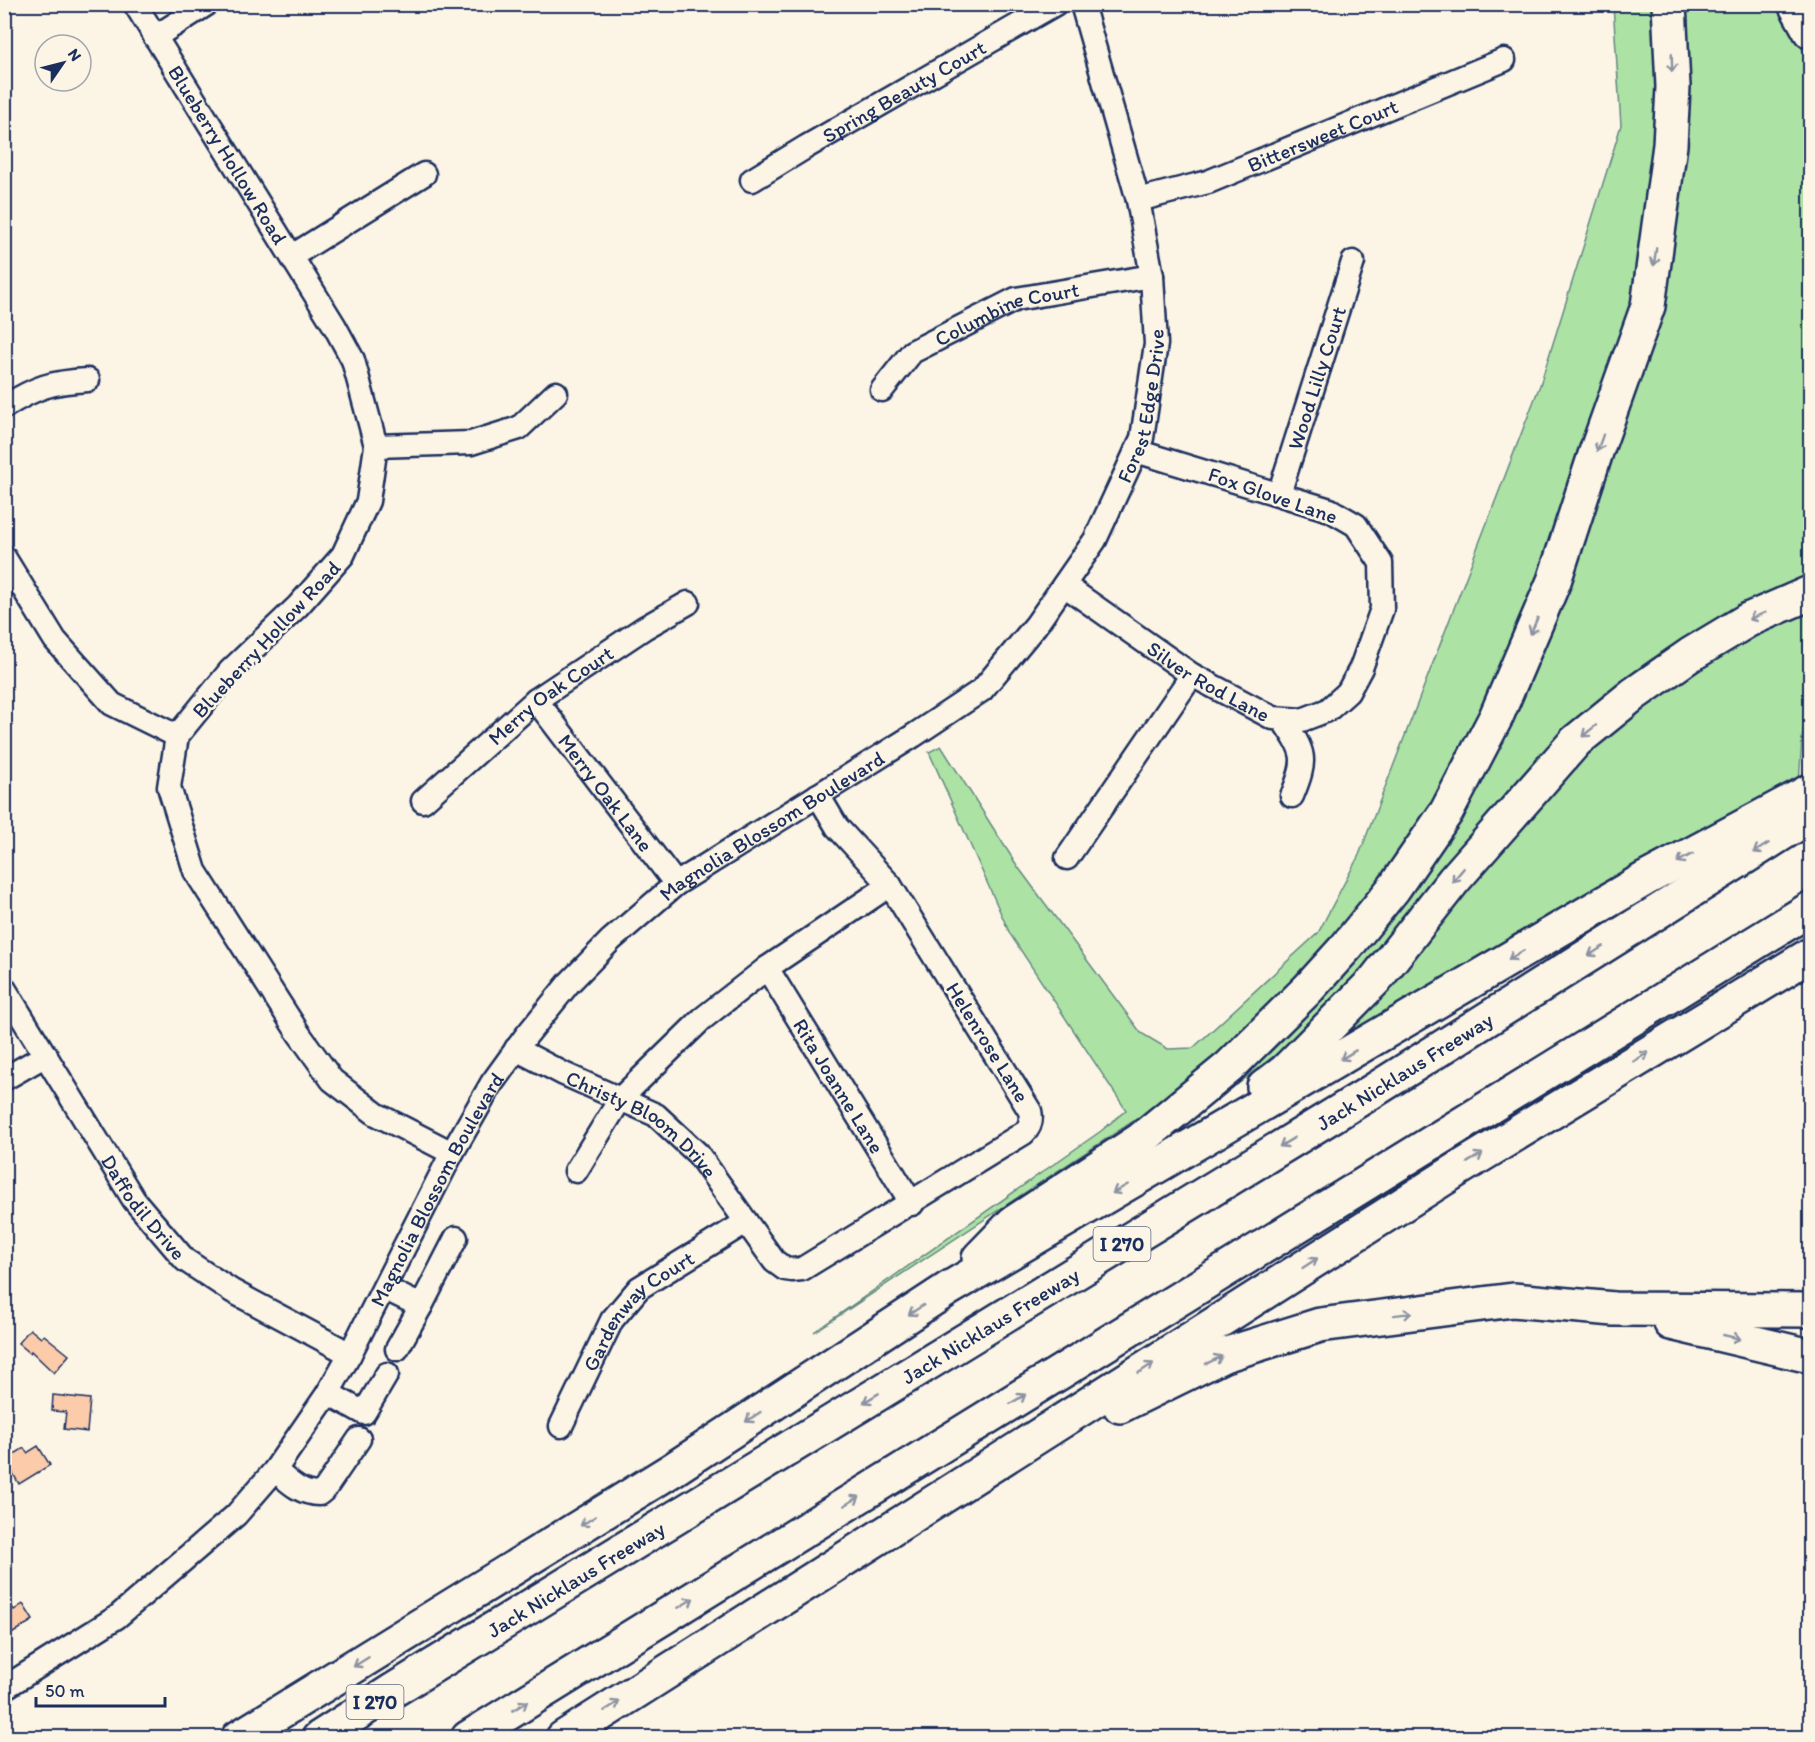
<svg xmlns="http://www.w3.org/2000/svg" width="1815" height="1742" viewBox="0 0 1815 1742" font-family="Itim,sans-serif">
<rect width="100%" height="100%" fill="#fcf5e5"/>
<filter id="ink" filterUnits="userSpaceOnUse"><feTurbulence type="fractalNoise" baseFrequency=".0167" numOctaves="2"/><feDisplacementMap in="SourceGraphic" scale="12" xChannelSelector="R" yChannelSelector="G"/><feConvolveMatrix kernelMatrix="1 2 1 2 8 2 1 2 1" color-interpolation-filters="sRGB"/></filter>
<g filter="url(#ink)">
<g fill="#ade2a5" stroke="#648882" stroke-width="1.5">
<polygon points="1613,5 1656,5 1661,150 1631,327 1498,698 1410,844 1300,982 1182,1089 814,1332 1101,1131 1126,1110 1010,934 929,752 941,746 1018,867 1141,1033 1168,1049 1193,1048 1318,933 1359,855 1540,385 1615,145 1621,125"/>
<path d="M1680,5H1776L1810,62V577C1786,588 1760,597 1735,609C1687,633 1641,665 1599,699C1522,764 1461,849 1398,926C1377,952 1357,979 1334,1003C1304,1033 1270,1059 1237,1085L1232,1079L1384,919L1633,390Z"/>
<polygon points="1810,611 1810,676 1802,740 1799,783 1350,1038 1345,1032 1553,785 1584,753 1661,689 1754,634"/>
</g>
<g fill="#fbcbaa" stroke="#1b2f5e" stroke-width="1.5">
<polygon points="30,1329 41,1338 44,1335 69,1355 54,1373 31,1351 30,1353 18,1343"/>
<polygon points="53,1395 90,1399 87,1432 64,1429 66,1412 52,1411"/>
<polygon points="38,1446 50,1465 19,1484 5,1460 24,1448 27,1453"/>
<polygon points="4,1595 14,1610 23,1604 33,1620 4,1639"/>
</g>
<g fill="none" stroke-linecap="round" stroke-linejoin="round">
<g stroke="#1b2f5e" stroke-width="27">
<g id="minor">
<path id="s1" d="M135,4L334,325L353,360L376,446L368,501L343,555L298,606L230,671L177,736L169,787L195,871L299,1034L332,1080L376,1114L452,1153"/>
<polyline points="155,37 207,4"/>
<path id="s2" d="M752,180L806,147L1055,4"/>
<path id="s3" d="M1138,200L1208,182L1504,60"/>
<polyline points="292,256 424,174"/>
<path id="s4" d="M882,390L912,352L1016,299L1152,276"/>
<path d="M4,407C36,387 51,382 88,380"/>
<polyline points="376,446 471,443 519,428 556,393"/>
<path id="s5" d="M1279,494L1353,262"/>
<polyline points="4,557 55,640 112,704 177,736"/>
<path id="s6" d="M1064,585L1192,675L1273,718L1302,720L1328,710L1348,692L1361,668L1382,609L1381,563L1356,525L1330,510L1136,451"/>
<path id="s7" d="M536,700L676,884"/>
<path d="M1282,719C1305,753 1308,757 1292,796"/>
<path id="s8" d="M423,801L536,700L644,628L688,603"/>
<polyline points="1067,858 1192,675"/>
<path id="s9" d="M767,968L912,1204"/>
<path id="s10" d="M4,988L134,1200L185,1260L232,1291L350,1354"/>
<path id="s11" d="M516,1049L564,1074L656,1115L698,1154L774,1261L785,1269L792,1270L802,1269L1024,1133C1031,1126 1032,1120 1030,1111L890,885L837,827L818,795"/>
<polyline points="4,1079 46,1055"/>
<polyline points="576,1171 621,1098 702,1019 767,968 890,885"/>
<polyline points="384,1288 421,1306 456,1238"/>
<polyline points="397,1349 421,1306"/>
<polyline points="328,1393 364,1413 387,1374"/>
<path id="s12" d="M561,1426L612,1320L639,1288L746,1222"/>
<path d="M275,1470C288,1481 300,1494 319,1494L325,1489L359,1439"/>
<path id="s13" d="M4,1688L117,1617L236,1515L275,1470L328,1393L350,1354L452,1153L492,1083L526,1036L569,983L611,940L676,884L913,736L982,690L1036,625L1095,540L1142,438L1156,344L1152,276L1138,200L1082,4"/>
</g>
</g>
<g stroke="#1b2f5e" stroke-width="38">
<g id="highway">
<polyline points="1795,4 1810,31"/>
<polyline points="1264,1087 1285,1071 1375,980 1454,880 1576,741 1634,694 1690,655 1748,620 1810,593"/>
<polyline points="979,1258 1013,1223 1140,1140 1229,1067 1308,989 1347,946 1394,888 1447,811 1496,717 1554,581 1596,452 1648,306 1670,145 1673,87 1669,4"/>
<polyline points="1671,1323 1810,1356"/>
<polyline points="1120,1406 1224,1355 1320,1325 1513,1300 1614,1309 1810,1310"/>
<polyline points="238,1738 672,1470 948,1289 1645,879 1810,791"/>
<path id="s14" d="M319,1738L392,1691L1368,1094L1810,816"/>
<polyline points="468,1738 1810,909"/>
<polyline points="563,1738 1460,1168 1810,955"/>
</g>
</g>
<use href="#minor" stroke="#fcf5e5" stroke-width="22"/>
<use href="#highway" stroke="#fcf5e5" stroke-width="33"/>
</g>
<defs><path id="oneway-shaft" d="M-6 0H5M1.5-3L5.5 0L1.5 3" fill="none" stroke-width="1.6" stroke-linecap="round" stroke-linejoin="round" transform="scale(1.5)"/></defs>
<g stroke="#8c92a2">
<use href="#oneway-shaft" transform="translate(1672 63) rotate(88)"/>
<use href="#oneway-shaft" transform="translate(1655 257) rotate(98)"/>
<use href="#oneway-shaft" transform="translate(1600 443) rotate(110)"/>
<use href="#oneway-shaft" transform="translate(1757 616) rotate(157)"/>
<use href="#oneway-shaft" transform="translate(1534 626) rotate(113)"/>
<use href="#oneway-shaft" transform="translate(1589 731) rotate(141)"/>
<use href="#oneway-shaft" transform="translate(1761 848) rotate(148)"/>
<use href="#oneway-shaft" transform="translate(1685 858) rotate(152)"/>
<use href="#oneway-shaft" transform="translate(1458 875) rotate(130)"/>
<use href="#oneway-shaft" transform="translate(1596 951) rotate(148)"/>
<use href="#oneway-shaft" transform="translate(1516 955) rotate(149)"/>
<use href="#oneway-shaft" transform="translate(1348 1055) rotate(149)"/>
<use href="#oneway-shaft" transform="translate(1641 1057) rotate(-31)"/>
<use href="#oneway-shaft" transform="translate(1287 1142) rotate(149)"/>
<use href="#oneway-shaft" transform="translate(1475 1158) rotate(-31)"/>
<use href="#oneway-shaft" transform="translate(1120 1189) rotate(150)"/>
<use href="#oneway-shaft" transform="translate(1310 1263) rotate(-33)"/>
<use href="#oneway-shaft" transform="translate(916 1310) rotate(147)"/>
<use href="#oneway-shaft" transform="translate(1403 1314) rotate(-7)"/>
<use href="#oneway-shaft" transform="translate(1732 1337) rotate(13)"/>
<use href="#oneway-shaft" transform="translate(1214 1360) rotate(-26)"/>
<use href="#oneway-shaft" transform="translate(1146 1368) rotate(-33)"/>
<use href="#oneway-shaft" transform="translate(871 1398) rotate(149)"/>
<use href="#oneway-shaft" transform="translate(1018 1399) rotate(-31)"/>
<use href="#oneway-shaft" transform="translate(753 1417) rotate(147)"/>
<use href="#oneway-shaft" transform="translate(852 1501) rotate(-31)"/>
<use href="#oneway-shaft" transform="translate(588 1521) rotate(148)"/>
<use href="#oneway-shaft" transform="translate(686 1603) rotate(-32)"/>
<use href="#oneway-shaft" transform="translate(361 1662) rotate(148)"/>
<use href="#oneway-shaft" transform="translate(520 1706) rotate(-32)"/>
<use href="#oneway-shaft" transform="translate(612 1706) rotate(-32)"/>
</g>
</g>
<g text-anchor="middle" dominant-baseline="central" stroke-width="5" stroke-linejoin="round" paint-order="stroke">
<g fill="#fcf5e5" stroke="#5e6a86" stroke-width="1.5">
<rect x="1093.5" y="1227" width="57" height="34" rx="4.5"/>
<rect x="346.5" y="1685" width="57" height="34" rx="4.5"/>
</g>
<g font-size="20" font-weight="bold" fill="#1b2f5e">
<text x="1122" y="1244">I 270</text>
<text x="375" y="1702">I 270</text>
</g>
<g font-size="21" fill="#1b2f5e" stroke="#fcf5e5">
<text stroke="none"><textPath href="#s2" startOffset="176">Spring Beauty Court</textPath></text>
<text stroke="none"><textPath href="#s3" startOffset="196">Bittersweet Court</textPath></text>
<text stroke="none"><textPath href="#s1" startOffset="177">Blueberry Hollow Road</textPath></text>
<text stroke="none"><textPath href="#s4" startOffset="152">Columbine Court</textPath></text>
<text stroke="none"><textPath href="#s5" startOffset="122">Wood Lilly Court</textPath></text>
<text stroke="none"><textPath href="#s13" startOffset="1760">Forest Edge Drive</textPath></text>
<text transform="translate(1273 495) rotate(19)">Fox Glove Lane</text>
<text transform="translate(266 639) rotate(-47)">Blueberry Hollow Road</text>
<text stroke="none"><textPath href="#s6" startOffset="174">Silver Rod Lane</textPath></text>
<text stroke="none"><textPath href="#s8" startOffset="166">Merry Oak Court</textPath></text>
<text stroke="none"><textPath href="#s7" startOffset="116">Merry Oak Lane</textPath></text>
<text stroke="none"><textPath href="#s13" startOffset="1178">Magnolia Blossom Boulevard</textPath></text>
<text transform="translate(988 1042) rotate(58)">Helenrose Lane</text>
<text stroke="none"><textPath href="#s14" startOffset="1274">Jack Nicklaus Freeway</textPath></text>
<text stroke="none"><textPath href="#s9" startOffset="138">Rita Joanne Lane</textPath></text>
<text stroke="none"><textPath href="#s11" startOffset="148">Christy Bloom Drive</textPath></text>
<text stroke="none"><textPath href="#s13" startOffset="674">Magnolia Blossom Boulevard</textPath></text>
<text stroke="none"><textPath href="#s10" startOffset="260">Daffodil Drive</textPath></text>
<text stroke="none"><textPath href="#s12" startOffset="142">Gardenway Court</textPath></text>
<text stroke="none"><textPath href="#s14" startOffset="788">Jack Nicklaus Freeway</textPath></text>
<text stroke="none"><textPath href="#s14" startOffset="302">Jack Nicklaus Freeway</textPath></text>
</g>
</g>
<rect width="1815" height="1742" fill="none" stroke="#fcf5e5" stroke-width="24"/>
<rect x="12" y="12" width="1791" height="1718" fill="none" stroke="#1b2f5e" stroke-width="2" filter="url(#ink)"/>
<g transform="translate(63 63) rotate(55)"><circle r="28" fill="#fcf5e5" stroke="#a2a6af" stroke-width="1.5"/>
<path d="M0-4.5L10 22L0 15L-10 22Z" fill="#1b2f5e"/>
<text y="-9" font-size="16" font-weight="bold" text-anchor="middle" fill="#1b2f5e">N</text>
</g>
<path d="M36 1697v9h129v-9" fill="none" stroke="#1b2f5e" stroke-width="3"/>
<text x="45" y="1697" font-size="18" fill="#1b2f5e" stroke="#fcf5e5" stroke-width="4.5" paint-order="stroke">50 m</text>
</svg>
